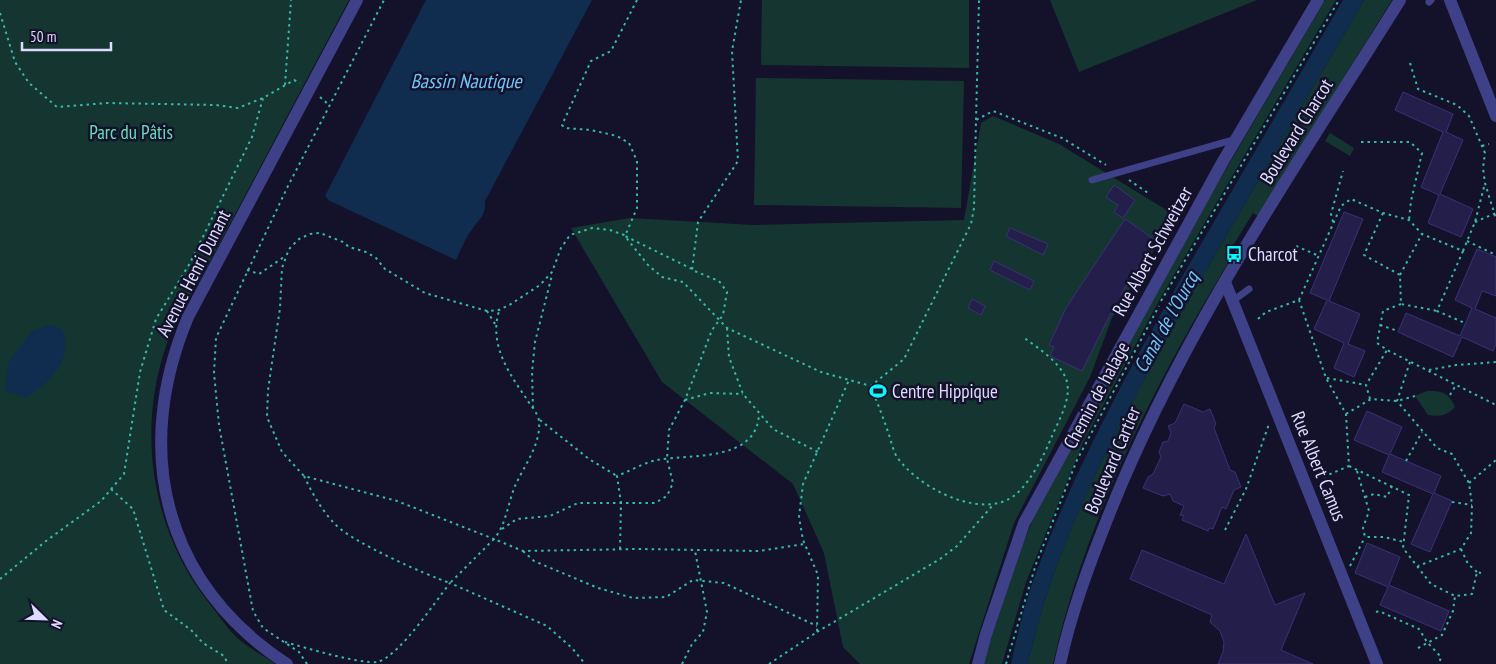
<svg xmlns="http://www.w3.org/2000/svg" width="1496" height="664" viewBox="0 0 1496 664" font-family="'PT Sans Narrow',sans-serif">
<rect width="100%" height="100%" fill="#14122b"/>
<g fill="#153531">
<path d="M0,0H349L199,282C193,292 186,301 181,311C133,404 144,522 209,603C219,615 228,631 241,641C251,649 264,656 275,664H0Z"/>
<polygon points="762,0 969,0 969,68 761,65"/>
<polygon points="1050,0 1257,0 1079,72"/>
<polygon points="1325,0 1336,0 1161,297 1083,443 1026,582 1002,664 983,664 999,602 1035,514 1160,282"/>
<path d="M1364,0H1392L1258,216L1253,213L1226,257L1230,260C1155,382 1084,524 1053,664H1027C1034,641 1039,617 1047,594C1074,509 1121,422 1164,342Z"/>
<polygon points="756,78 964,81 961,208 754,205"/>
<polygon points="993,116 1059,144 1168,211 1165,232 1112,318 1090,377 1014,523 969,664 860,664 843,647 824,553 793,484 662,382 571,228 630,218 753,225 964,220 981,123"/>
<polygon points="1330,133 1354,148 1350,156 1325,141"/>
<path d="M1427,391C1443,391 1448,392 1455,407C1446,416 1440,417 1428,415L1415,396Z"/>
</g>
<g fill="#102d50">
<path d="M426,0H592L485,201C486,215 480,218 473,228C466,237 461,249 456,260L330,201L325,196Z"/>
<path d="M1343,0H1364L1164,342C1121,423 1075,507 1047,594C1039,617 1034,641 1027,664H1011C1017,637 1023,610 1032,584C1076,462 1139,350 1204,239C1250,159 1297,80 1343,0Z"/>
<path d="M49,325L62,329C74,359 51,382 27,397L5,391L8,363L32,331Z"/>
</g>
<g fill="#241e4b" stroke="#393177">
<polygon points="1403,92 1453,114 1446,132 1463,140 1440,194 1473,209 1461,237 1428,223 1439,195 1421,187 1443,132 1395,110"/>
<polygon points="1114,185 1135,200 1123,218 1114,212 1118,205 1106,197"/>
<polygon points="1344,212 1363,219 1329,301 1360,314 1348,344 1365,351 1354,377 1334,368 1344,343 1314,329 1327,300 1310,293"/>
<polygon points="1125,219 1155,240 1121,294 1125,296 1114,314 1111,313 1082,371 1050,356 1054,347 1049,345 1066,308"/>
<polygon points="1010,228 1048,244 1043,255 1006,236"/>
<polygon points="1477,249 1496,257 1496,296 1482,291 1475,309 1496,318 1496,344 1493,351 1462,337 1453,357 1398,332 1406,313 1460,336 1472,308 1455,300"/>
<polygon points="994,261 1034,281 1030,290 990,270"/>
<polygon points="972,299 985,306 981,315 968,308"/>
<polygon points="1184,404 1203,412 1210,409 1216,424 1214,428 1230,470 1235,472 1241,487 1234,490 1226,509 1222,507 1213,529 1209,528 1208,531 1182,520 1184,516 1180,515 1184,506 1173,501 1170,494 1163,496 1143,488 1148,477 1153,474 1161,457 1159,452 1163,442 1168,441 1171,433 1168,426 1175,423"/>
<polygon points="1367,411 1402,427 1390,454 1441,476 1434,493 1452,501 1430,552 1411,544 1433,494 1382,472 1389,455 1354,440"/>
<polygon points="1246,534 1275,605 1305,593 1281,650 1313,664 1218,664 1223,652 1224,642 1220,631 1210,622 1212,615 1130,579 1142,550 1224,584"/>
<polygon points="1367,543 1400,557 1389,585 1449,611 1441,631 1380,605 1388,587 1355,573"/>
</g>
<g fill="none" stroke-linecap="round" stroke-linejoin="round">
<g stroke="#34bba8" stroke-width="2" stroke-dasharray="2.5 4" stroke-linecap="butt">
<polyline points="637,0 611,51 591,61 562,125 565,128 591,130 617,136 629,143 637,161 637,208 625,236 692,269"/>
<polyline points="0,13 15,62 29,83 57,107 107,103 216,105 238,108 263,98 294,80 300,83"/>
<polyline points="1410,63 1418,89 1457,105 1469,116 1485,153 1483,168 1485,183 1496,219"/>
<polyline points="285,85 291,0"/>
<polyline points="320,97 329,105"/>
<polyline points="976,120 979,0"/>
<polyline points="1361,142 1410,142 1422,153 1411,201 1409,220"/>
<polyline points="1482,146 1489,144"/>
<polyline points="1129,180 1148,193"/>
<polyline points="1383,213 1364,255 1400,275 1401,304 1437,311"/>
<polyline points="1333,222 1331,214 1343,171"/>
<polyline points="1475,222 1496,213"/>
<polyline points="1467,241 1496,255"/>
<polyline points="1296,246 1319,256"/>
<polyline points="1463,251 1437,311 1465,323"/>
<polyline points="247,270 259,274 284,257"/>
<polyline points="1400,275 1422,234"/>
<polyline points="1299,300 1341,206 1351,199 1383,213 1409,220 1422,234 1463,251 1475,222 1485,183"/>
<polyline points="1161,301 1339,0"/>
<polyline points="1401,304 1383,311 1377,343 1387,350 1496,405"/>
<path d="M487,311L425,293L385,269L376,258L366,252L349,247L343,242L320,233L310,234L299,239L289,249L282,268L280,308L268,390L267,417L282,452L304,476L397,501L494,539C506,525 508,503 515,486C524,466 541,444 539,422C539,414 530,405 526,398C508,372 489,344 499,311"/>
<polyline points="1258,319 1266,312 1299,300 1326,378 1346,414 1349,466 1321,478"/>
<polyline points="495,324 487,311 499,310 511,304 540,285 552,272 561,248 570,235 592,228 610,230 624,235 648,265 662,277 683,282 727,328 821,372 871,386 904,359 971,224 974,208 976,120 993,111 1062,138 1106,165"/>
<polyline points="1380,325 1398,331"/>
<polyline points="727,328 729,357 743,394 773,429 818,452"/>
<polyline points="1410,362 1397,401 1437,448 1452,454 1469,483 1472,505 1471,533 1461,549 1418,566"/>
<polyline points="1429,370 1456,365 1496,362"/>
<polyline points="1327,378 1366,385"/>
<path d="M871,386C877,402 883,417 888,432C891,440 893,451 897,457C917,486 973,516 1007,500C1026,492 1044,456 1052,436C1059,420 1071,400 1067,382C1062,363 1038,348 1023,337"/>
<polyline points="1450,395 1456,385"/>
<polyline points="1370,399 1366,385 1387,350"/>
<polyline points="685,400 710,393 743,394"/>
<polyline points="533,408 532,372 535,342 552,275"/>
<polyline points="1346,414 1371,399 1397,401 1415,396"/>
<polyline points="540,420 589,459 617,476"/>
<polyline points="1406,461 1422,432"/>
<polyline points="1349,466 1409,495 1403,548 1431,584 1455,596 1472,594 1477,572 1481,573"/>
<polyline points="1357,471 1369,511 1363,528 1365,537 1384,537 1404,542"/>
<path d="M304,476C312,493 322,511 336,525C352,542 426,575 450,583L494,539L523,551L639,549L759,551L804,544"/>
<polyline points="1469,483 1496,460"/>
<polyline points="111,489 133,509 164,610 191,630 203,643 224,656 228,664"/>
<polyline points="1365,497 1374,494 1387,497 1392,486"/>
<polyline points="1452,502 1472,505"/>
<polyline points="502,529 517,519 550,516 578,503 655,503 667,496 673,483 667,459 669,430 685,400 712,330 723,315 727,292 719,281 692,270 698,222 738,161 732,51 741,0"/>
<polyline points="1225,530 1246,489 1269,424"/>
<path d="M620,549L621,503L617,476C630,471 643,463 657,460C691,454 757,462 759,414"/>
<polyline points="1461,549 1468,564 1477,572"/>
<polyline points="523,551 534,561 598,588 633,598 666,597 693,580 724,583 817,626"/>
<polyline points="1350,566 1365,537"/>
<polyline points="0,579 46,541 101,501 124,474 140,372 156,319 190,263 252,137 263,98"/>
<polyline points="1376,612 1379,611 1419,629 1427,642 1441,657 1439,664"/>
<polyline points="817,632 940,559 957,546 993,505"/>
<path d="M285,642C307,648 358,664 378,662C401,654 434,603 450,583L547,626L572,648L585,664"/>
<polyline points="1418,648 1442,635 1453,611 1455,596"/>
<polyline points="307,664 299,652 263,628 253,611 219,425 214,373 216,338 287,188 384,0"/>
<polyline points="682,664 692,644 703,632 707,612 695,551"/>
<polyline points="769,664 817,632 818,575 803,540 799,517 803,484 849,380"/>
<polyline points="1006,664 1036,564 1077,460 1159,306"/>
</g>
<g stroke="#3e4188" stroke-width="7">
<polyline points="1429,2 1431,0"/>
<polyline points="1092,180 1236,139"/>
<polyline points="1234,300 1249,289"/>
</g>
<g stroke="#3e4188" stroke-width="12">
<polyline points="1450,0 1496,116"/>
<polyline points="1225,282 1377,664"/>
<polyline points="978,664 986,634 1024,523 1222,163 1318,0"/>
</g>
<g stroke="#3e4188" stroke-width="12">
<path d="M287,664C163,583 132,451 188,317L357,0"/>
<path d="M1060,664C1071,613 1089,565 1108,517C1181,332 1295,168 1400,0"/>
</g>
</g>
<defs>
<g id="bus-bare" transform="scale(1.35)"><path d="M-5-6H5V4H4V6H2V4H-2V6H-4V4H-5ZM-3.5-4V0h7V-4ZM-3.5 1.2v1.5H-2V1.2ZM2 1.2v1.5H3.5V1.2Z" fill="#0df4f9" stroke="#14122b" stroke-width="2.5" paint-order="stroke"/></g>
<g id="stadium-bare" transform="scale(1.35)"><path d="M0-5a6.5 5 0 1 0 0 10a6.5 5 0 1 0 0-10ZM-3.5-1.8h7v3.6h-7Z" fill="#0df4f9" stroke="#14122b" stroke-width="2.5" paint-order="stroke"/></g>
</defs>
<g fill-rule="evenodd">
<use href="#bus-bare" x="1234" y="254"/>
<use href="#stadium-bare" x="878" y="391"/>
</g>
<g text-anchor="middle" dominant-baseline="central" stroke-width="5" stroke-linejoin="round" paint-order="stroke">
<g font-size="19" fill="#dedcfe" stroke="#14122b">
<text transform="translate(1296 131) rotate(-58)">Boulevard Charcot</text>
<text transform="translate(1152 251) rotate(-61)">Rue Albert Schweitzer</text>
<text transform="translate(193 273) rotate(-63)">Avenue Henri Dunant</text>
<text transform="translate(1096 395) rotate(-62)">Chemin de halage</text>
<text transform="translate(1112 460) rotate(-67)">Boulevard Cartier</text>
<text transform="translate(1319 466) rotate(68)">Rue Albert Camus</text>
</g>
<g font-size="19" fill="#68deb8" stroke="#14122b">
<text x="131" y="132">Parc du Pâtis</text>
</g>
<g font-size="19" fill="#dedcfe" stroke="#14122b" text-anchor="start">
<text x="1248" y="254">Charcot</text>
<text x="892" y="391">Centre Hippique</text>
</g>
<g font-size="20" font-style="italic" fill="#6dc5fc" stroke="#14122b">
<text x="466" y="81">Bassin Nautique</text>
<text transform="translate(1166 322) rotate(-61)">Canal de l'Ourcq</text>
</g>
</g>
<g transform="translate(45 619) rotate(113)" stroke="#14122b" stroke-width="4" paint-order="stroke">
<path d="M0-4L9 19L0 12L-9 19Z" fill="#dedcfe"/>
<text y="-8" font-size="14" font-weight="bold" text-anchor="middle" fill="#dedcfe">N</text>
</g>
<path d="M22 42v8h89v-8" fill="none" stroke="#dedcfe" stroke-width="2.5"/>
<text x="30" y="42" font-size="15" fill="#dedcfe" stroke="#14122b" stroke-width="4" paint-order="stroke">50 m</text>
</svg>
